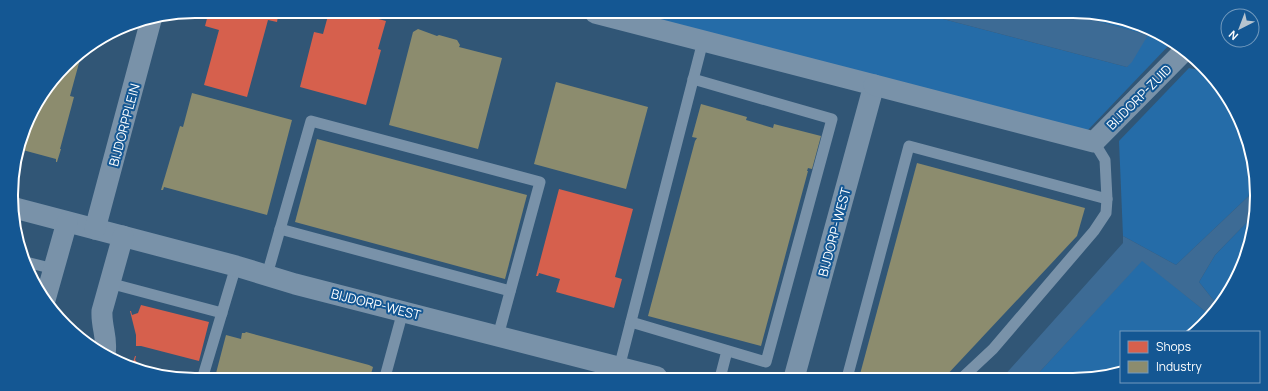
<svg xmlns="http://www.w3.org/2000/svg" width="1268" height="391" viewBox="0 0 1268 391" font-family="Manrope,sans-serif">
<rect width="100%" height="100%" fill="#315676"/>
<g fill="#256ca8">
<polygon points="631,13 924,14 1127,67 1147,35 1071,14 1109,15 1173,41 1087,131"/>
<polygon points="1189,68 1204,71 1226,93 1253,160 1253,192 1176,265 1123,236 1119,141"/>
<polygon points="1253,216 1253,232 1232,288 1218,306 1199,282 1215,255"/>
<polygon points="1142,260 1211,316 1203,326 1195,332 1121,332 1121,371 1097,378 1034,378"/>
</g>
<g fill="#3d6b95">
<polygon points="924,14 1071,14 1148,35 1132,62 1127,67"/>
<polygon points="1253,192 1253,216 1215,255 1199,282 1218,306 1211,316 1142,261 1034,378 1002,378 1123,243 1123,236 1176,265"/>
</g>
<g fill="#d6604d">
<polygon points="209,11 279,11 277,22 268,20 247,97 204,85 219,30 205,26"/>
<polygon points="329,12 366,12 368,13 367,16 386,21 378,49 381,50 366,105 300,87 314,32 323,34"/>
<polygon points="559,189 633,209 615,277 622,279 614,308 556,292 560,279 539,273 538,276 536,276"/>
<polygon points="141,305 209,322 199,361 141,346 136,346 136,335 130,311 131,311 132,315 138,313"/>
<polygon points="135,356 136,356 135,360 145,371 132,365"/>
</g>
<g fill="#8c8c6e">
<polygon points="418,29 437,36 439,35 457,40 460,45 459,47 502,58 478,149 389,125 413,32"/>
<polygon points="71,60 79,63 70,96 74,97 60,149 61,149 57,162 56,162 56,159 19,149 30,114"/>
<polygon points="556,82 648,107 626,189 534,164"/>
<polygon points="192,93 292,120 267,215 164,187 163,190 161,190 180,126 183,127"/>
<polygon points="701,104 747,117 746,120 773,128 774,124 821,136 812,169 808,168 807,171 808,171 761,346 648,316 695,141 697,138 692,137"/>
<polygon points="317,139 527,195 505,279 295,222"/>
<polygon points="917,163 1085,208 1077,236 944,378 859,378"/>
<polygon points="246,332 369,365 373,367 371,374 367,373 366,377 215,377 226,335 241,339 242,333 245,333"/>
</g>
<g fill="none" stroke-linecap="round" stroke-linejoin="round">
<g stroke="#7992a9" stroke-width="11">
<polyline points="280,229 510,291"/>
<polyline points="26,262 54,269"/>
<polyline points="267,275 311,121 540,182 498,336"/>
<polyline points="109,283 222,313"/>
<polyline points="631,322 766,362 832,119 693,79"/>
<polyline points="619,368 703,41"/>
<polyline points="203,376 236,266"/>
<polyline points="385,377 403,311"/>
<polyline points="720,378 727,351"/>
<polyline points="847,378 909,146 1107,199"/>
<polyline points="962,378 993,349 1094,231 1106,213 1107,199 1105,160 1094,142"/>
</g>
<g stroke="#7992a9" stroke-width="21">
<polyline points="595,13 874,85 794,378"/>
<polyline points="874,85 1094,142 1184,51"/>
<polyline points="15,208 236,266 295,284 657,377"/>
<polyline points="95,229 151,20"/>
<polyline points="45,300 67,222"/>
<path d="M105,354C108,338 101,327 102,311L123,236"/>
</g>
</g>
<g text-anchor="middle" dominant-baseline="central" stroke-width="4" stroke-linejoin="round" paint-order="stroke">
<g font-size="13" fill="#fff" stroke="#145793">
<text transform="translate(1139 97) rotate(-45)">BIJDORP-ZUID</text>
<text transform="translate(124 125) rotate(-75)">BIJDORPPLEIN</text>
<text transform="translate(834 232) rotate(-75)">BIJDORP-WEST</text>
<text transform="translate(376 304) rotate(14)">BIJDORP-WEST</text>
</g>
</g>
<path d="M0 0H1268V391H0ZM195 18H1073A177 177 0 0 1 1250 195V196A177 177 0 0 1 1073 373H195A177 177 0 0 1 18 196V195A177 177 0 0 1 195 18Z" fill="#145793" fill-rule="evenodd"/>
<path fill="none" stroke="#fff" stroke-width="2" d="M195 18H1073A177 177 0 0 1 1250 195V196A177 177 0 0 1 1073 373H195A177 177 0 0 1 18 196V195A177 177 0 0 1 195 18Z"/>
<rect x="1120" y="331" width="140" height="52" fill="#145793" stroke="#729abe"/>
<rect x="1128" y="341" width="20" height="12" fill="#d6604d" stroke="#729abe"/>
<text x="1156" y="351" font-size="12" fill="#ffffff">Shops</text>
<rect x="1128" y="361" width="20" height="12" fill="#8c8c6e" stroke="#729abe"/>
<text x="1156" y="371" font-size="12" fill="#ffffff">Industry</text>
<g transform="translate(1240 28) rotate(222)"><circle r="19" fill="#145793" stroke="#729abe"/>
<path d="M0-3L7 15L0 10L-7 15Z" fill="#b7c4cf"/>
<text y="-6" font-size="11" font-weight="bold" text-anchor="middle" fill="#ffffff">N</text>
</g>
</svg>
